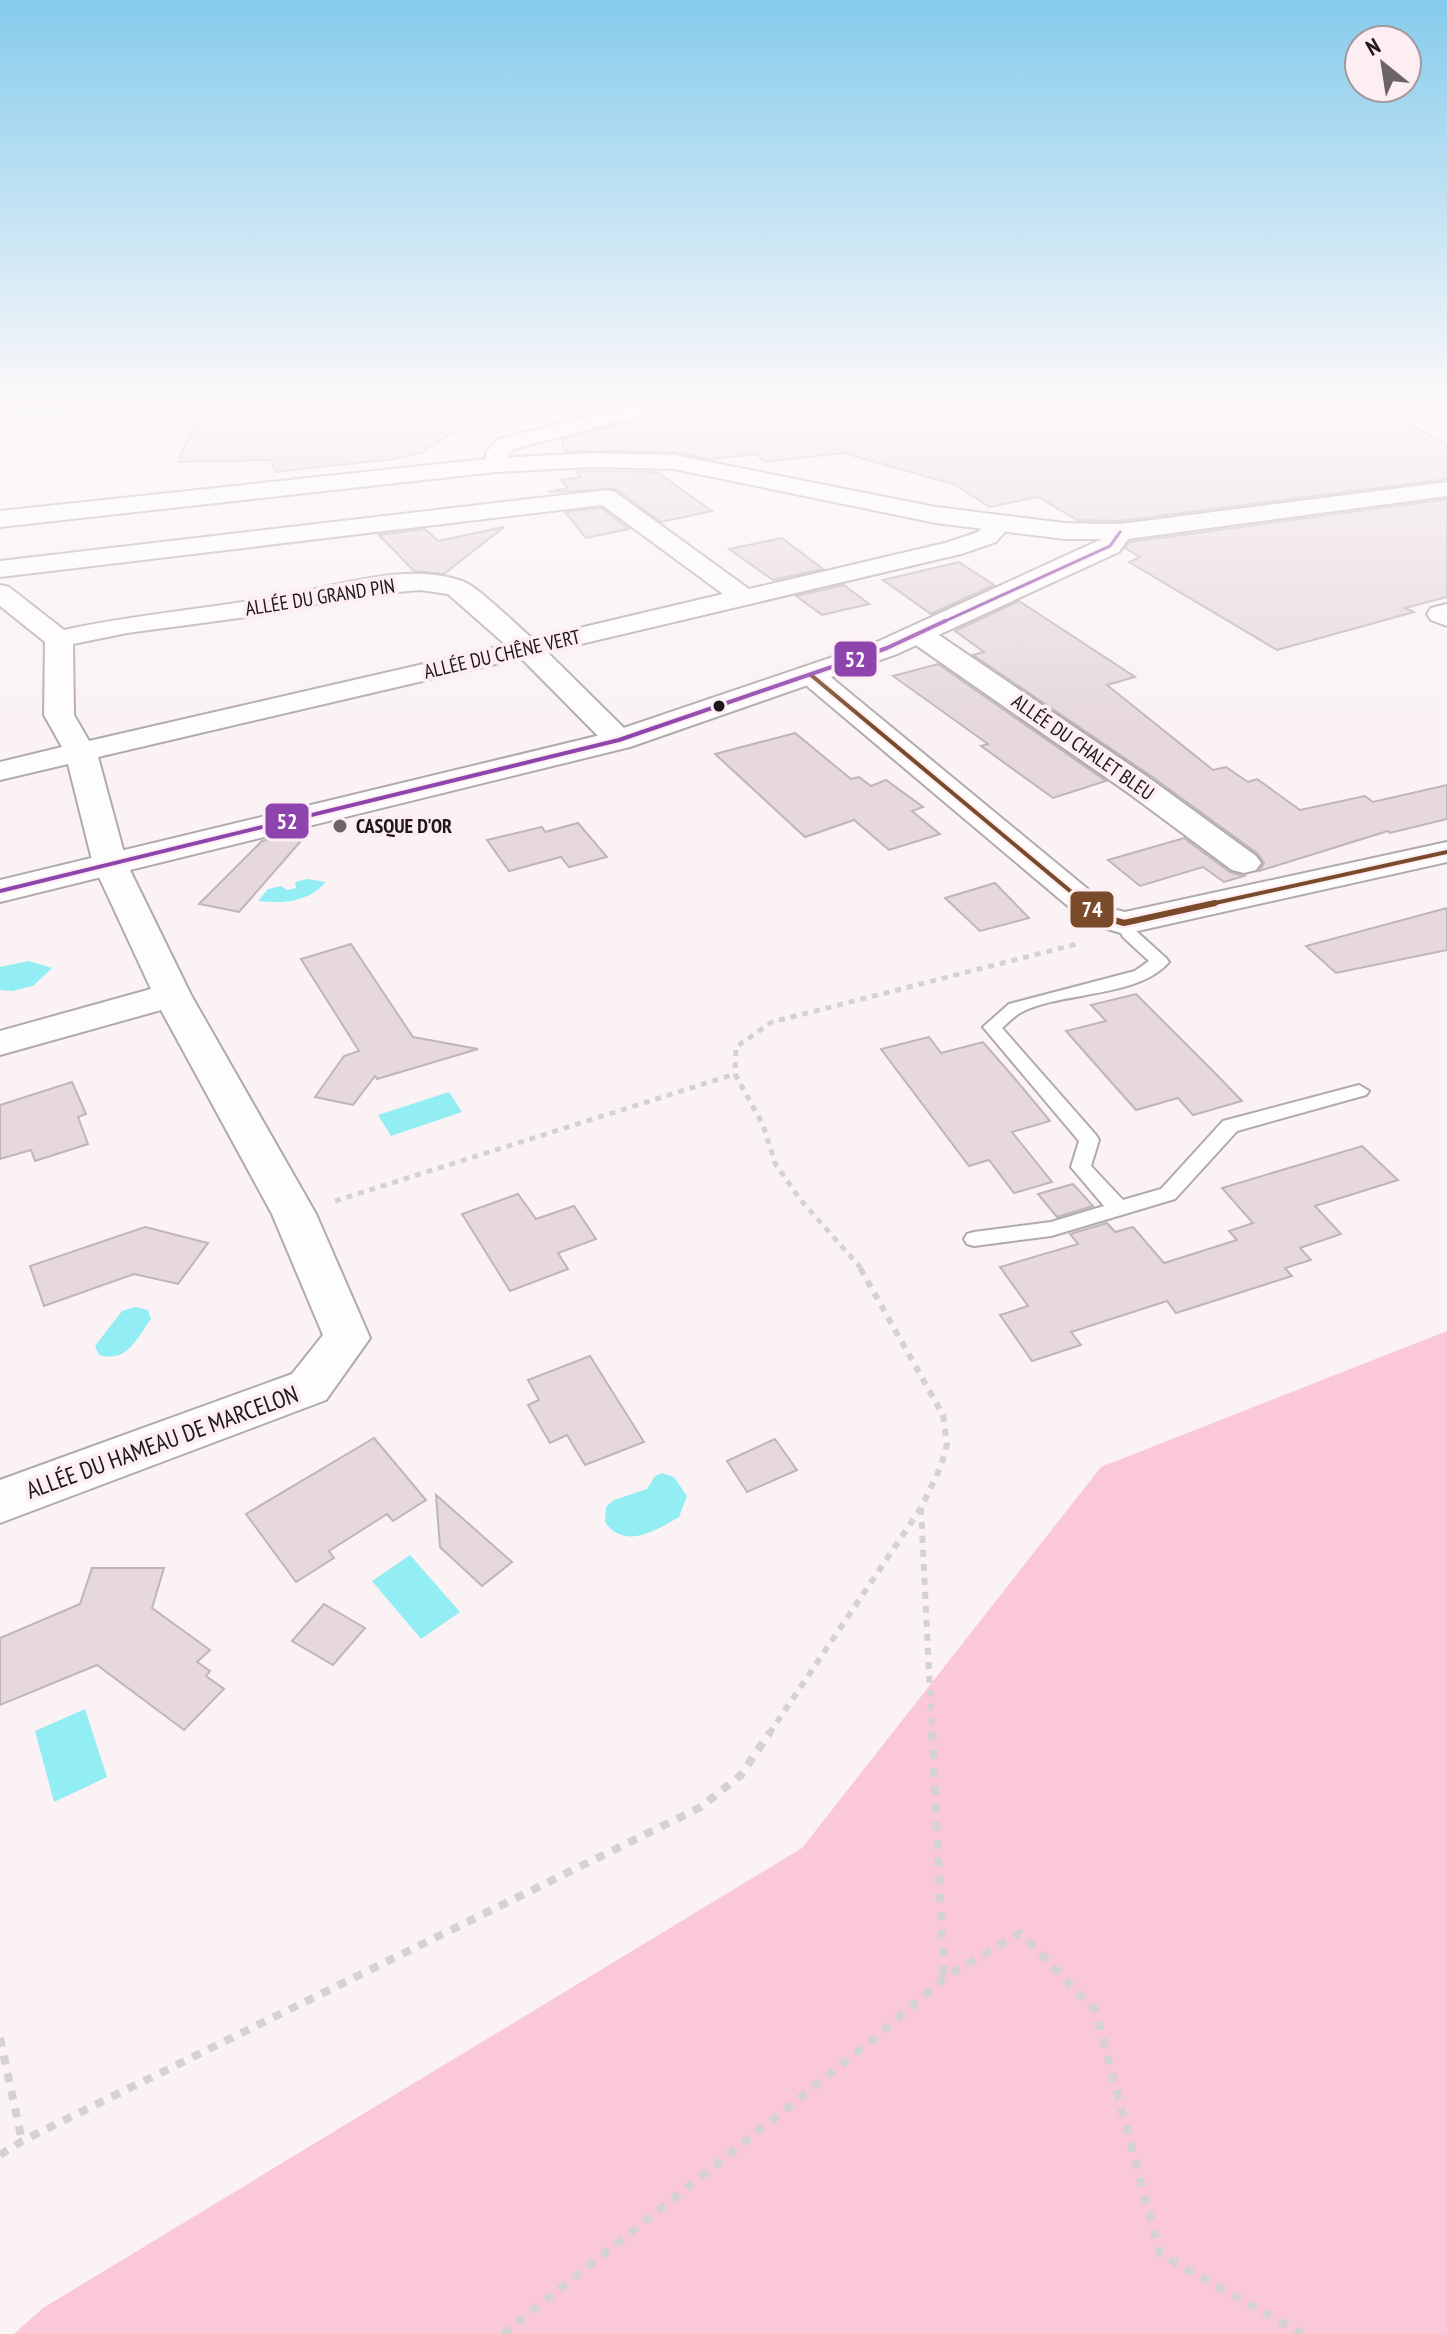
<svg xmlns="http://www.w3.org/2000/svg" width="1447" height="2334" viewBox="0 0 1447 2334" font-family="'PT Sans Narrow',sans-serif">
<rect width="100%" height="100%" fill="#faf2f4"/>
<polygon fill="#fbc8da" points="1447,1331 1447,2334 14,2334 43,2308 802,1848 1101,1467"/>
<g fill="#92eef3">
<path d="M307,879L326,882C308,902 283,904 258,901L268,889L281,886L287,890L296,888L295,882Z"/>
<polygon points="29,961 52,968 33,986 12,991 0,990 0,967"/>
<polygon points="449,1092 462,1112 391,1136 378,1115"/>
<path d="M135,1307L148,1310L151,1319C136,1339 128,1363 99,1355L95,1346L122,1311Z"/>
<path d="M662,1473L674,1477L687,1496L679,1517C655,1531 624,1550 605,1522L606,1507L614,1500L647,1489L655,1476Z"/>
<polygon points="410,1555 460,1612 421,1639 372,1581"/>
<polygon points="85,1709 107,1777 54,1802 35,1731"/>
</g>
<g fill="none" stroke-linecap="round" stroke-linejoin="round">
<polygon fill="#92eef3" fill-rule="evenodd" points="139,404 168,404 165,406 0,418 0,414"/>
</g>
<g fill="#e6d8dd" stroke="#beb6b9" stroke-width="2">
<polygon points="203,404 496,404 423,452 394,459 275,472 271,460 178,462"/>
<polygon points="760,404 940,404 941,415 1029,404 1374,404 1447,445 1447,479 1120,521 1077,520 1038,497 990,507 953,484 843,453 764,462 757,454 710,459 674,452 565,451 563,447 562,439 618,424 706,414 703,412"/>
<polygon points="576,471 657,472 712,511 661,522 616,489 547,492 568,488 561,480 580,477"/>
<polygon points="1447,499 1447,597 1405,608 1414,612 1277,650 1129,562 1140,557 1125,548 1130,542"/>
<polygon points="601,508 629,529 586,538 565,512"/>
<polygon points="504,527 444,574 414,571 379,535 425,529 438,541"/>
<polygon points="782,538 823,569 773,580 729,549"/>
<polygon points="959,562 994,585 931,614 883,580"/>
<polygon points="844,585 869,604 822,615 796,596"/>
<polygon points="1019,601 1135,677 1107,685 1213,770 1226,767 1248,782 1257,779 1300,810 1365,796 1373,802 1447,785 1447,819 1390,833 1388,831 1259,871 1264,863 1258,854 1151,776 973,655 984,652 955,631"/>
<polygon points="938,664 1106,781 1053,798 981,746 988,744 893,676"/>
<polygon points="795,733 851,779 859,777 871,786 886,780 923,807 912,811 940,834 889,850 854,820 805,837 715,754"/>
<polygon points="578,823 607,857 569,867 561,857 509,871 487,840 542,827 545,832"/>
<polygon points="291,834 300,842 239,912 199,904 262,841"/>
<polygon points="1184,838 1230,872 1244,876 1224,882 1203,867 1140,886 1108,860"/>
<polygon points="995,883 1029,918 980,931 945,898"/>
<polygon points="1447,908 1447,950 1336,973 1306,946"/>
<polygon points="351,944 413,1037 478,1049 377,1079 375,1076 353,1105 315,1097 344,1056 359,1051 301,959"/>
<polygon points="1136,994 1214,1072 1242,1101 1193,1115 1178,1098 1136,1110 1066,1031 1106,1021 1091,1005"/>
<polygon points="929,1037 941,1053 983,1042 1016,1080 1050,1121 1012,1132 1052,1182 1014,1193 989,1160 969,1166 881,1049"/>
<polygon points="72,1082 86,1114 78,1117 88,1144 35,1161 31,1150 0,1159 0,1105"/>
<polygon points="1362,1146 1398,1180 1315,1206 1341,1234 1300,1248 1311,1260 1285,1268 1292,1276 1176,1313 1167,1301 1071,1332 1081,1345 1032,1361 1000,1315 1028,1306 1000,1267 1078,1244 1070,1234 1107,1223 1115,1232 1133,1227 1164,1263 1237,1240 1229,1231 1253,1223 1222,1188"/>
<polygon points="1073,1184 1093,1206 1057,1217 1038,1194"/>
<polygon points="518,1194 536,1219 574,1206 596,1239 558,1253 568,1269 510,1291 462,1214"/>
<polygon points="145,1227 208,1243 178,1284 134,1274 44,1306 30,1266"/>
<polygon points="590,1356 644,1442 585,1465 567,1435 550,1443 528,1405 539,1400 528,1380"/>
<polygon points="374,1438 426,1500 393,1521 387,1514 329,1551 334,1558 296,1582 246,1514"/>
<polygon points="775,1439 797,1470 747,1492 727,1461"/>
<polygon points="436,1495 512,1562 482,1586 440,1547"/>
<polygon points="92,1568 164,1568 152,1608 210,1650 197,1662 210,1671 206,1676 224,1689 184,1730 97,1665 0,1705 0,1638 80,1604"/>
<polygon points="324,1604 365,1628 333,1665 292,1641"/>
</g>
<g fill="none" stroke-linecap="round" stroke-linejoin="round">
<g stroke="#b1aaac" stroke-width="4">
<path id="service" d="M1124,918L1130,919L1136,931L1166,958L1169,962C1138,998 1063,991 1022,1012C1015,1015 1008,1023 1002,1028L1096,1135L1099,1140L1091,1166L1123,1200L1161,1189L1223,1121L1359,1085L1369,1091L1366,1095L1237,1131L1175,1199L1051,1236L974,1246L967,1244L964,1239L967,1234L974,1232L1051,1222L1104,1206L1071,1167L1079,1141L983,1027L1009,1004L1135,971L1149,961L1123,937L1116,923Z"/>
</g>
<g stroke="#b1aaac" stroke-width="4">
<g id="minor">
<polygon points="637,404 671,404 668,408 514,449 508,455 504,470 488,470 485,465 486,453 498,439"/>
<path d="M607,490L615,492L749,589L945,543L978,532L990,520H1008L1011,525L996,542L961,554L547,652L630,734L634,740L630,746L619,749L608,746L521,658L98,757L127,864L191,995L316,1214L370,1338L326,1400L0,1523V1480L292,1374L323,1335L272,1214L161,1010L0,1055V1031L151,989L93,864L68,764L0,780V762L62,747L44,715L45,642L0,606V585L9,587L64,630C134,615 205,609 275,597C331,588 406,561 462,581C479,587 516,625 533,639L723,594L602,505L0,577V561ZM420,590L448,594L506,645L89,741L74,715L73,644L127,633L276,613L352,596Z"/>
<polygon points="1447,604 1447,626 1431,620 1427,614 1431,608"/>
<polygon points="920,627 930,629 1149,778 1256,856 1261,863 1256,870 1244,873 1232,870 1127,792 910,641 906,635 910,629"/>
<polygon points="811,666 821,669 1112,909 1125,912 1447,842 1447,862 1124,934 1088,923 801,681 797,675 801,669"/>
</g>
</g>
<g stroke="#b1aaac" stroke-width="4">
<polygon id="tertiary" points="592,453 674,455 936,507 1065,523 1120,524 1447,482 1447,496 1128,539 1119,552 897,654 630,747 0,902 0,880 609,733 877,642 1102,539 1065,539 936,523 674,469 592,467 496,472 0,527 0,511 496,458"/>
</g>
<polyline stroke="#d5d2d3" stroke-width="3" stroke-dasharray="3 3" stroke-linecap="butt" points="1434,522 1447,527"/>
<g stroke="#d5d2d3" stroke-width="5" stroke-dasharray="6 6" stroke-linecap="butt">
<polyline points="335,1201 735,1074"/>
<polyline points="861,1268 799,1198 775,1163 763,1125 735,1074 736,1047 772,1022 1077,944"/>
</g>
<g stroke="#d5d2d3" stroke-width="6" stroke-dasharray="7 7" stroke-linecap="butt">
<polyline points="921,1508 932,1734"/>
<polyline points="769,1734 921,1508 941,1466 947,1444 943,1415 859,1266"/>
</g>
<g stroke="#d5d2d3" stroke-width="8" stroke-dasharray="9 9" stroke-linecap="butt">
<polyline points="932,1732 944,1978"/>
<polyline points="0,2038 22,2141"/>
<polyline points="0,2155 22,2141 701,1807 741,1775 770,1732"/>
<polyline points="503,2334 875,2038 944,1978 1020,1933 1095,2010 1160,2254 1302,2334"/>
</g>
<use href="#service" fill="#fefdfd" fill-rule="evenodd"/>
<use href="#minor" fill="#fefdfd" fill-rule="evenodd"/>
<use href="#tertiary" fill="#fefdfd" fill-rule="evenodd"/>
<g stroke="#fdeef3" stroke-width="8">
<g id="bus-1-far1">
<polyline points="811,675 1087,905"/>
<polyline points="1206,905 1447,852"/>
</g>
</g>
<g stroke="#fdeef3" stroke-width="12">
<polyline id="bus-1" points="1084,903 1100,916 1124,923 1215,903"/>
</g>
<g stroke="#fdeef3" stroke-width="6">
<polyline id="bus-2-far1" points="941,623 1110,546 1120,532"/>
</g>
<g stroke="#fdeef3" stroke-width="8">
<polyline id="bus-2" points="0,891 619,740 887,648 945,621"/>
</g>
<use href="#bus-1-far1" stroke="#7a4b2a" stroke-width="4"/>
<use href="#bus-1" stroke="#7a4b2a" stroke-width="6"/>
<use href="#bus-2-far1" stroke="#8e44ad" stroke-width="3"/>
<use href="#bus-2" stroke="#8e44ad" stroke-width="4"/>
</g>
<linearGradient id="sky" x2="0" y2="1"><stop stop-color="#85cbec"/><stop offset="0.55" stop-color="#fdf9fa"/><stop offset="1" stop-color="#fdf9fa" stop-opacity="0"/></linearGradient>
<rect width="1447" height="731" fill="url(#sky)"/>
<circle fill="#1f1719" stroke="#fdeef3" stroke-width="3" cx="719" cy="706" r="7"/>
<circle fill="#6c6466" stroke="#fdeef3" stroke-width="3" cx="340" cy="826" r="8"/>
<g text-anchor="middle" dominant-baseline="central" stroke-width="8" stroke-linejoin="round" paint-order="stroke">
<g font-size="20" fill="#1f1719" stroke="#fdeef3">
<text transform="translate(320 597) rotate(-9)">ALLÉE DU GRAND PIN</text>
<text transform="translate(502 654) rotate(-13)">ALLÉE DU CHÊNE VERT</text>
<text transform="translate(1083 747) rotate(35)">ALLÉE DU CHALET BLEU</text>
</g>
<g font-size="20" font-weight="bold" fill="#1f1719" stroke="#fdeef3" text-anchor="start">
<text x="356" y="826">CASQUE D'OR</text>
</g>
<g font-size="24" fill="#1f1719" stroke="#fdeef3">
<text transform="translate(162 1442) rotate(-20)">ALLÉE DU HAMEAU DE MARCELON</text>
</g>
</g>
<g stroke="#fdeef3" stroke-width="3">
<rect x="833" y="640" width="45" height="38" rx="8" fill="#8e44ad"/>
<rect x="264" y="802" width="46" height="38" rx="8" fill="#8e44ad"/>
<rect x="1069" y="890" width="46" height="39" rx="8" fill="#7a4b2a"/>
</g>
<g font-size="22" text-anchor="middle" font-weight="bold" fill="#fff">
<text x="855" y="667">52</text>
<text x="287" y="829">52</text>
<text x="1092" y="917">74</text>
</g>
<g transform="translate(1383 64) rotate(330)"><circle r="38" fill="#fdeef3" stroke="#a4989c" stroke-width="2"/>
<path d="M0-6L14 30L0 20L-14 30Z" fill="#6c6466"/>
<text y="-12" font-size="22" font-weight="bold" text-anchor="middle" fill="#1f1719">N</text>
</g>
</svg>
